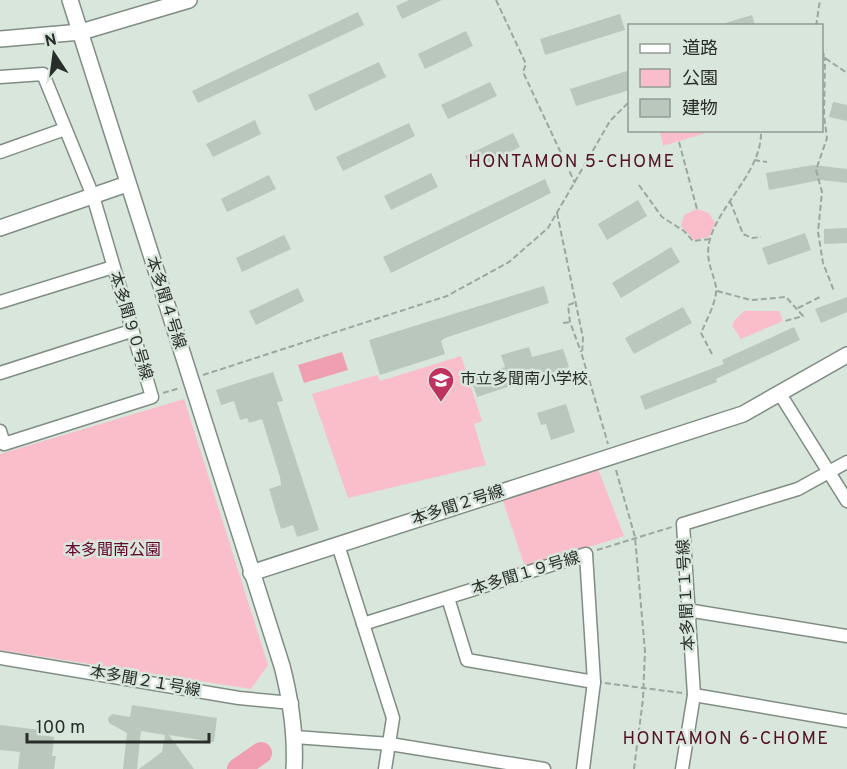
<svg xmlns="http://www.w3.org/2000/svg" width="847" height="769" viewBox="0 0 847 769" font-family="Overpass,'Noto Sans JP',sans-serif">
<rect width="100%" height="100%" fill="#d8e6dc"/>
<g fill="#fabeca">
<polygon points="660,131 660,130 712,131 663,146"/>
<polygon points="697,209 709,213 715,223 709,237 694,240 681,226 684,215"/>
<polygon points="744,311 779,311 783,321 741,339 732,326 735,320"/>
<polygon points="461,356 482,421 474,424 486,465 348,498 312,394 377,375 380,381"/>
<polygon points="184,399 268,665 251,689 0,650 0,454"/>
<polygon points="598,469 624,536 525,567 502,498"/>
</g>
<polygon fill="#ef9faf" points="342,352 348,370 304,383 298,365"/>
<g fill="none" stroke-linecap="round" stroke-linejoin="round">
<polyline stroke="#ef9faf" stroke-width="22" points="238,769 261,753"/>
</g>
<g fill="#bac7bd">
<polygon points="409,0 442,0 402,19 396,6"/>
<polygon points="358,12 364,25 198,103 192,91"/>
<polygon points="620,14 625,30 545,55 540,39"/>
<polygon points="752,15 755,26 726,26 725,23"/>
<polygon points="466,31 473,46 425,69 418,54"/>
<polygon points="379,62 386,77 315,111 308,95"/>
<polygon points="630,70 630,90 576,106 570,89"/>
<polygon points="490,82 497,96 448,119 441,105"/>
<polygon points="833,102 847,105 847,121 829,117"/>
<polygon points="255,120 261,134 213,157 206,144"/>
<polygon points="409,123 415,136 343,171 336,157"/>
<polygon points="513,133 520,147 472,170 465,156"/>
<polygon points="813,165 847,169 847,183 821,180 769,190 766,173"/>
<polygon points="431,173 438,187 391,210 384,196"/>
<polygon points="269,175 276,189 227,212 221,199"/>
<polygon points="545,179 551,193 391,273 383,257"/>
<polygon points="638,200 647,216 607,240 598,224"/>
<polygon points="847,228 847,243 824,244 824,229"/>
<polygon points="805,233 811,250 768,265 762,248"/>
<polygon points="284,235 291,249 242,272 236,258"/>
<polygon points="671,247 680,262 621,298 612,283"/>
<polygon points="544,286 549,303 445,338 441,341 445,354 380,375 369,340"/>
<polygon points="298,288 304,301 256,325 249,311"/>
<polygon points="847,297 847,312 821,323 815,309"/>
<polygon points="683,307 692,323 634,354 625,338"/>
<polygon points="794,327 800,340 716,379 717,382 645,410 640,396 724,364 722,360"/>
<polygon points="529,347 532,357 563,349 569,367 477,397 471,379 505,367 501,355"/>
<polygon points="273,372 283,401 277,402 319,530 297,537 293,525 281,529 269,489 281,485 280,477 262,419 249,423 247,418 240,420 234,401 221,405 216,390"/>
<polygon points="566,404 575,432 551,440 546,424 541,425 537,413"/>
<polygon points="132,705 217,718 214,742 169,735 194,769 139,769 162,752 165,735 141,731 137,769 123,769 127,733 109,723 108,718 112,714 130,717"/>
<polygon points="0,725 40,730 39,735 54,737 52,756 56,756 54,769 18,769 20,752 0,750"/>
</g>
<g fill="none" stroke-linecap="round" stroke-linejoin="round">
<g stroke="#808d83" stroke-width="15">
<g id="minor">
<polyline points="0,77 43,74 93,196 152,397 4,444 0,431"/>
<polyline points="0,152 65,129"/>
<polyline points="0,302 113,267"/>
<polyline points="0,373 131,331"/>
<polyline points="780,394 847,501"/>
<polyline points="338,545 393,718 385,769"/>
<polyline points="448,598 467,660 594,682"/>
<polyline points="687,610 847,636"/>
<polyline points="363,624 586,554 594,682 583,769"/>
<polyline points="0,658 239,698 292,703"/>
<polyline points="694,695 847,721"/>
<polyline points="295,737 390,744 544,769"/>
<polyline points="682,769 694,695 683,524 798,489 847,462"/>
</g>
</g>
<g stroke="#808d83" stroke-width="18">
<g id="tertiary">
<path d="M70,0L282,666C291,701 296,733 294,769"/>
<polyline points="0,39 81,32 189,0"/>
<polyline points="0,228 127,184"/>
<polyline points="251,573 743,414 847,355"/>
</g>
</g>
<g stroke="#9ca79f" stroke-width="2" stroke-dasharray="6 3" stroke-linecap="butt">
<polyline points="496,0 526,64 523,72 575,183"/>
<polyline points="816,26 820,0"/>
<polyline points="822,50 825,58 847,73"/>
<polyline points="822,57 825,58 824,116 827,138 816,170 822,192 818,232 823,263 834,291"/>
<polyline points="679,142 697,209"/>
<polyline points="754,160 767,162"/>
<polyline points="639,185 662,217 684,231 693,241 710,239"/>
<polyline points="730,201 743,234 752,238 761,237"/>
<polyline points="557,213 583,338 582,355 608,444"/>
<polyline points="717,291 751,300 786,297 803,316 785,321"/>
<polyline points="574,303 568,305 570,322 581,352"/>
<polyline points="798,308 822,296"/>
<polyline points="563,323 570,322"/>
<path d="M712,354L701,333C706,321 714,307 716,293C718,278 703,264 710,239C721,202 763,170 761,130"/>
<polyline points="203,375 447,296 509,262 548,228 610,121 630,101"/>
<polyline points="163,393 180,388"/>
<polyline points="616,470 635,537 645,651 643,699 634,769"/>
<polyline points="597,550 672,527"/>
<polyline points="605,683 682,693"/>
</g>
<use href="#minor" stroke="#fff" stroke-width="12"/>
<use href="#tertiary" stroke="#fff" stroke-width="15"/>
</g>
<defs>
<g id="school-pin" transform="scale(1.35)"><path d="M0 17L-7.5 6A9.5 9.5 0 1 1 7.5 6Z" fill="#bf3260" stroke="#d8e6dc"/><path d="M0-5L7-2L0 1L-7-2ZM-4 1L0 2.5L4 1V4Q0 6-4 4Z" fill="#fff"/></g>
</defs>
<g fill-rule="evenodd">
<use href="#school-pin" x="441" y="380"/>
</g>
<g text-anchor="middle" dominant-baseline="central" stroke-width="5" stroke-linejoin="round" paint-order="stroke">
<g font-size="16" fill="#282d29" stroke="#d8e6dc">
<text transform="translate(165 303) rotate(72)">本多聞４号線</text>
<text transform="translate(130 326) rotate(73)">本多聞９０号線</text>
<text transform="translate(458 506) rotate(-18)">本多聞２号線</text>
<text transform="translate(526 574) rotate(-17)">本多聞１９号線</text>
<text transform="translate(687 595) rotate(-93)">本多聞１１号線</text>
<text transform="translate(145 682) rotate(10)">本多聞２１号線</text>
</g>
<g font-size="16" fill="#282d29" stroke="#d8e6dc" text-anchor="start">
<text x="460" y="380">市立多聞南小学校</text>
</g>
<g font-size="16" fill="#63022a" stroke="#d8e6dc">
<text x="113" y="551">本多聞南公園</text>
</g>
<g font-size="18" letter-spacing="1.5" fill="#541026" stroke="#d8e6dc">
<text x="572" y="162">HONTAMON 5-CHOME</text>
<text x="726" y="739">HONTAMON 6-CHOME</text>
</g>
</g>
<rect x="628" y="24" width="195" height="108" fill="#d8e6dc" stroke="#929c94" stroke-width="1.5"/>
<rect x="640" y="44" width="30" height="9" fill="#ffffff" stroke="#929c94" stroke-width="1.5"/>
<text x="682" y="54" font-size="18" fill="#282d29">道路</text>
<rect x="640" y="69" width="30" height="18" fill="#fabeca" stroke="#929c94" stroke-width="1.5"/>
<text x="682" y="84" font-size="18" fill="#282d29">公園</text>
<rect x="640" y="99" width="30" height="18" fill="#bac7bd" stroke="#929c94" stroke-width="1.5"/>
<text x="682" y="114" font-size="18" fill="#282d29">建物</text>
<g transform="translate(54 54) rotate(347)" stroke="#d8e6dc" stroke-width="4.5" paint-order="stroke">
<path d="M0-4.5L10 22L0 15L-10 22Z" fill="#282d29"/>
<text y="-9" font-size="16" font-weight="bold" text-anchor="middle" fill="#282d29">N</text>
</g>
<path d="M27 733v9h182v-9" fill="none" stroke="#282d29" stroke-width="3"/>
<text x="36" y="733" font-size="18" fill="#282d29" stroke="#d8e6dc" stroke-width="4.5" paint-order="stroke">100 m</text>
</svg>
